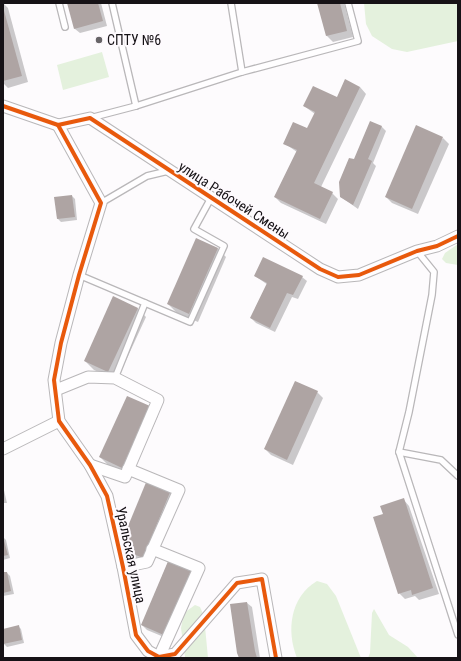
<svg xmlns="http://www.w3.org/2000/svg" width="461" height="661" viewBox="0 0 461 661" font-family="'Roboto Condensed',sans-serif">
<rect width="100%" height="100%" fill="#fdfbfd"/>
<g fill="#e4f1dd">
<polygon points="364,3 458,3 458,41 407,52 392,49 372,36 366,24"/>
<polygon points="102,52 109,77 63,90 57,65"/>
<polygon points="458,244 458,265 446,263 442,259 445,253"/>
<path d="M317,581L327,584L336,596L361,658H297C286,631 290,597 317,581Z"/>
<polygon points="195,605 200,607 204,616 208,658 185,657 181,628 184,613"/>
<polygon points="374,609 389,635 408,647 418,658 368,658 370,653 372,613"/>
</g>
<g fill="#0003">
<polygon points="3,3 8,8 28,82 8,88 3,83"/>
<polygon points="68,3 101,3 107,26 80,33 75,29"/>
<polygon points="318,3 344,3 353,37 333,42 327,36"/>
<polygon points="360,87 366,94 321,187 332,193 338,199 326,224 281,203 275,197 297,152 284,143 307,130 315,114 304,106 337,98"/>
<polygon points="371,122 382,127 386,131 373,163 376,166 358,209 341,197"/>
<polygon points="443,138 449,144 418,214 392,203 386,197"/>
<polygon points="72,196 75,199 77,220 61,222 58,219 55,198"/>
<polygon points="217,248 226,257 198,322 177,313 168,304"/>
<polygon points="255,276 302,277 307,281 298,299 292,297 275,332 256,323 251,318 268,285"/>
<polygon points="137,308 146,317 117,380 94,370 85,361"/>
<polygon points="317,392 323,398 293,465 271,455 265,449"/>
<polygon points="149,407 158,416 131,476 109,466 100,457"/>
<polygon points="3,486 7,503 3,503"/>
<polygon points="170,490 179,499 151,566 129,556 120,548"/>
<polygon points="403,499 409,506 439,594 419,600 415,596 405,599 399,593 384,515"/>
<polygon points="3,537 6,540 10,558 3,560"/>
<polygon points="169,560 171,640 147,630 142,625"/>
<polygon points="7,573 10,576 14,594 3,596 3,574"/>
<polygon points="247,603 252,607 260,658 240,658"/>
<polygon points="18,626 21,629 24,643 7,647 4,644 3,630"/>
</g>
<g fill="#aea4a3">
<polygon points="67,3 98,3 103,21 74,29"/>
<polygon points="317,3 340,3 347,31 326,36"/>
<polygon points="3,7 22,76 3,81"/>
<polygon points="345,79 360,87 314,183 333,192 320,219 274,197 297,150 283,144 293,122 307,128 315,112 303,106 313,86 337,97"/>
<polygon points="370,121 382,126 368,159 372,161 353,205 340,197 339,182 349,158 354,159"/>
<polygon points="416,125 443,137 412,209 385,197"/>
<polygon points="72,195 75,217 57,219 54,197"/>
<polygon points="196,238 218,248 189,314 167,304"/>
<polygon points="263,257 303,276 293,295 287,293 270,328 250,318 267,283 254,276"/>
<polygon points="113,296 138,308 108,372 84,361"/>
<polygon points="295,381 318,391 287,460 264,449"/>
<polygon points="127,396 150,406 122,468 99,457"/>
<polygon points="147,480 171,490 143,558 119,548"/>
<polygon points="404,498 433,588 412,595 411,590 398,594 373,517 383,514 380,506"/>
<polygon points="3,537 8,555 3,556"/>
<polygon points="169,559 194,569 166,636 141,625"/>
<polygon points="3,572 7,572 11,591 3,593"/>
<polygon points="247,602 255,651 257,658 239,658 237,653 230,604"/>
<polygon points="19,625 22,640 3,644 3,629"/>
</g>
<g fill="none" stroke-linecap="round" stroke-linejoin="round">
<g stroke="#b9b7b9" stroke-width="8">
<g id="lane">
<polyline points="59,3 65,27"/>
<polyline points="112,3 136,106"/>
<polyline points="242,72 358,41 348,3"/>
<polyline points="90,118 136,106 242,72 231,3"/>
<polyline points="101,203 147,176 168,171"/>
<polyline points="417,251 434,272 432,295 409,412 399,452 458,635"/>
<polyline points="79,275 190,322 224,246 194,229 211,198"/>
<polyline points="115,378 145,303"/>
<polyline points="399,452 441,460 458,476"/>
</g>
</g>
<g stroke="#b9b7b9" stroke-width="13">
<g id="street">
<polyline points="3,106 58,125 90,118 320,269 338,277 359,275 417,251 437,246 458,236"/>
<polyline points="58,125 101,203 79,275 61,343 54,380 59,421 90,465 107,496 123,567 136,635 148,651 159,657 175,654 237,583 262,579 276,658"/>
<polyline points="56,390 88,377 115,378 158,400 125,477 90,465"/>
<polyline points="3,449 59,421"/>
<polyline points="152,549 199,568 159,657"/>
<polyline points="123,567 147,562 179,490 128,469"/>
</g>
</g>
<use href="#lane" stroke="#fffeff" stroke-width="5.5"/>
<use href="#street" stroke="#fffeff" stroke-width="11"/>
<g stroke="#fefafe" stroke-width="6">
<g id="cycleway">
<polyline points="3,106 58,125 90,118 320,269 338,277 359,275 417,251 437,246 458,236"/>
<polyline points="58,125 101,203 79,275 61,343 54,380 59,421 90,465 107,496 123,567 136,635 148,651 159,657 175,654 237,583 262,579 276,658"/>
</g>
</g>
<use href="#cycleway" stroke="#e8590c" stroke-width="4"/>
</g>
<circle fill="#676467" stroke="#fefafe" stroke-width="1.5" cx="99" cy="40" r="4"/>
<g text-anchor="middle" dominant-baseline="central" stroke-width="4" stroke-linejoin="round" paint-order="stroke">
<g font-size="14" fill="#161216" stroke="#fefafe" text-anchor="start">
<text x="107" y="40">СПТУ №6</text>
</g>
<g font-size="14" fill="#161216" stroke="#fefafe">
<text transform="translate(234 200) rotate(33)">улица Рабочей Смены</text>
<text transform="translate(131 555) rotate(78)">Уральская улица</text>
</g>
</g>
<rect width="461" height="661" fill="none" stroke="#161216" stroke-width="8"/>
</svg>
